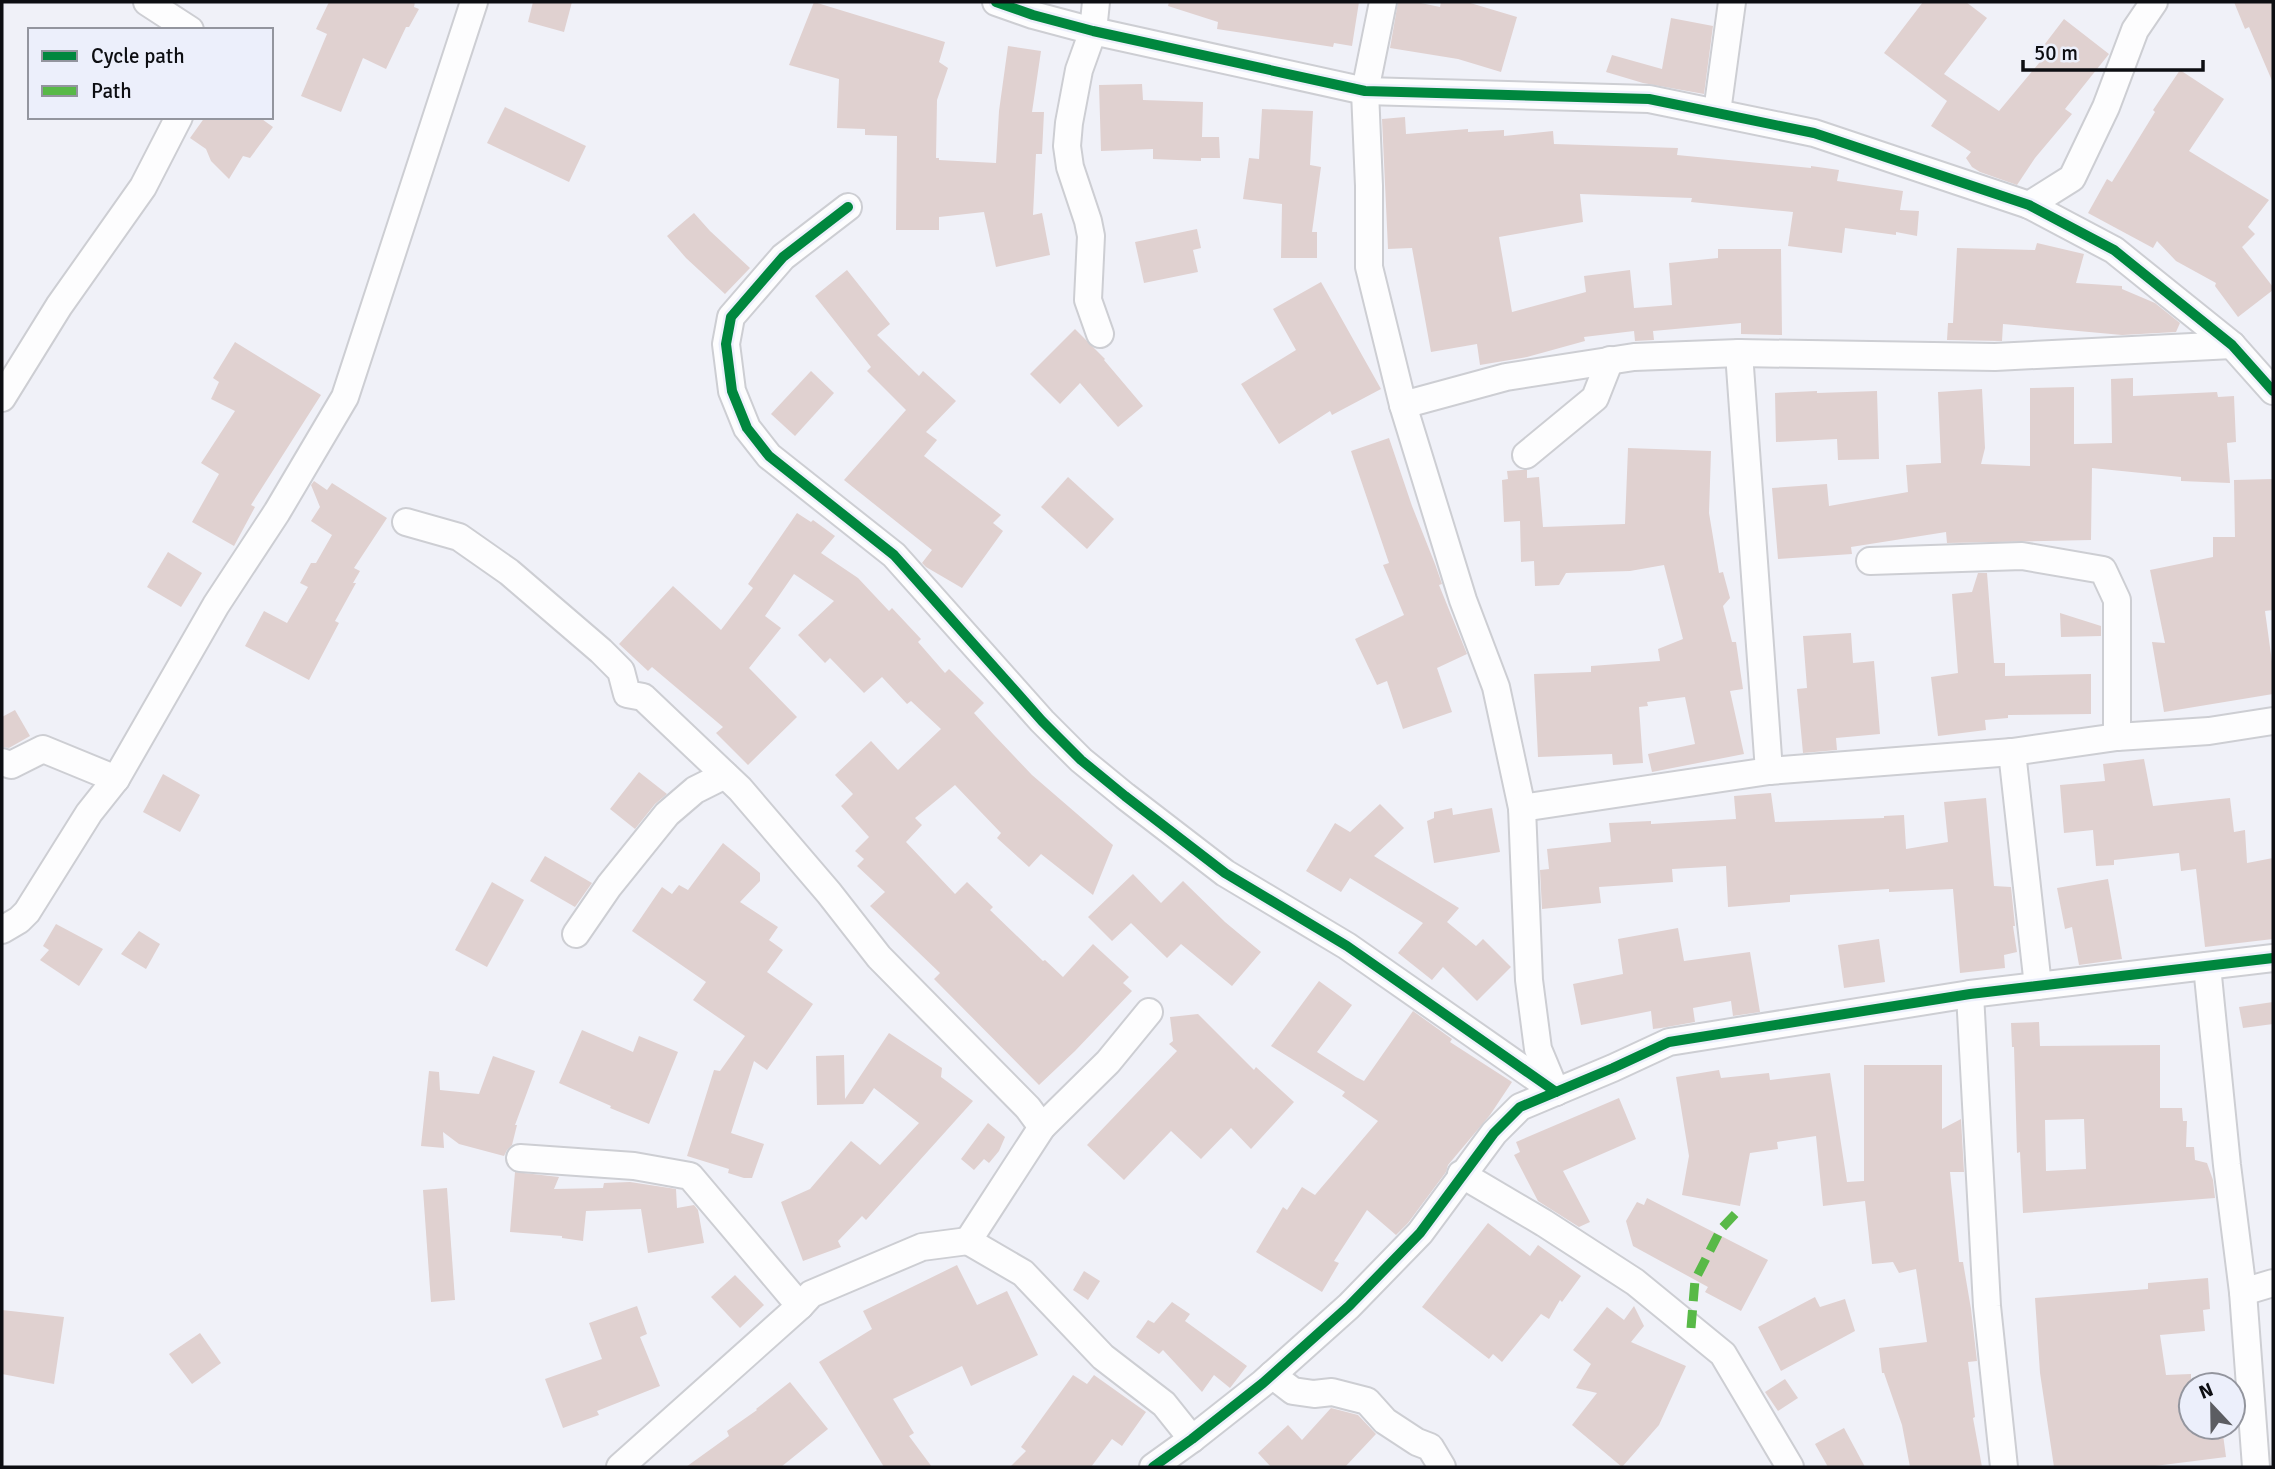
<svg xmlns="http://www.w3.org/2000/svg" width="2275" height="1469" viewBox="0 0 2275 1469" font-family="Signika,sans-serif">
<rect width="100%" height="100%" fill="#f0f1f8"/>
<g fill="#e0d1d0" fill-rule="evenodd">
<polygon points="329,2 415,2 414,7 419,9 409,27 406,27 386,69 363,58 341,112 301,96 327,34 316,29"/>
<polygon points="533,2 572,2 564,32 528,22"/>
<polygon points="814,2 945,42 939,62 948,68 937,100 936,158 939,158 939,160 996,163 999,111 1008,46 1041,51 1032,112 1044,112 1042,154 1036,154 1033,215 1042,213 1050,255 996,267 984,212 939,217 939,230 896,230 897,136 865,135 865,129 837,128 839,79 789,65"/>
<polygon points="1169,2 1359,2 1352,46 1334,43 1333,47 1217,29 1218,22 1168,6"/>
<polygon points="1398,2 1416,2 1440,7 1441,2 1467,2 1517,17 1501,72 1458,59 1390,48"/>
<polygon points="1923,2 1966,2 1987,18 1944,74 1999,111 2044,57 2038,53 2064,19 2109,54 2065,109 2072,114 2035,158 2017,185 1980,172 1972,167 1966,158 1971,152 1931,126 1947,101 1884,53"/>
<polygon points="2234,2 2273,2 2273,83 2249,27 2245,29"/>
<polygon points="1671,18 1713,26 1704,94 1643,83 1606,72 1612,55 1662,69"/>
<polygon points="2180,70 2224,99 2189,151 2269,200 2248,227 2255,234 2242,247 2273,287 2273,290 2238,317 2215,286 2216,283 2176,261 2157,241 2153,248 2088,213 2107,179 2112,182 2155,112 2153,110"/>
<polygon points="1142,84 1143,100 1203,102 1202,137 1219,137 1220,158 1201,158 1201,161 1153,159 1153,149 1101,151 1099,85"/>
<polygon points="505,107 586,146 569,182 487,143"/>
<polygon points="1262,109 1313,111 1310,165 1321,167 1312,232 1317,232 1317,258 1281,258 1282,204 1243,199 1249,158 1259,159"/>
<polygon points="205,117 259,117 273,127 250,158 243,156 229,179 211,161 206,149 190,138"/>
<polygon points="1405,117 1406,134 1468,129 1468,132 1504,130 1504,136 1553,131 1554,144 1678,148 1677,155 1811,168 1811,166 1839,170 1837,181 1903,191 1900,210 1919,211 1917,236 1896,232 1896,235 1845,228 1842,253 1788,246 1793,212 1691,202 1692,198 1580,194 1583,222 1499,237 1512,312 1586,292 1584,276 1630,270 1634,308 1672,305 1669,263 1718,258 1718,249 1781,249 1782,335 1741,334 1741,323 1653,331 1654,340 1635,341 1634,331 1584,337 1585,341 1527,357 1480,365 1477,344 1431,352 1412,248 1388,249 1382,119"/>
<polygon points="694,213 710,231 750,268 725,294 686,258 667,236"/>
<polygon points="1197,229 1201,248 1193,250 1198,272 1144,283 1135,242"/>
<polygon points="2037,243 2084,254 2076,283 2122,286 2122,289 2155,303 2180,323 2176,332 2122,335 2003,324 2002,341 1947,340 1948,323 1953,323 1957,248 2035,250"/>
<polygon points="847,270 890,324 877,335 919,376 923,371 956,401 926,432 937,440 924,456 1001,515 993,523 1003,531 962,588 926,567 922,563 932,550 844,480 906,410 867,371 871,367 815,296"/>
<polygon points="1321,282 1381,389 1332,415 1330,411 1279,444 1241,384 1296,350 1273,309"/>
<polygon points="1075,329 1105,359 1104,360 1143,406 1118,427 1080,383 1060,404 1030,374"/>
<polygon points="235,342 321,395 251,505 255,507 234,546 192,522 219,474 201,463 235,411 211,399 219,382 213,378"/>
<polygon points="811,371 834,393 795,436 771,414"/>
<polygon points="2133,378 2133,396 2217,392 2218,397 2234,396 2236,442 2227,443 2230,483 2181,481 2181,477 2092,468 2091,540 1947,543 1946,532 1851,547 1852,554 1778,559 1772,488 1827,484 1829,506 1908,492 1906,465 1941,463 1938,392 1982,389 1985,448 1981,464 2030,466 2030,388 2074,387 2074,444 2112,443 2111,379"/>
<polygon points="1817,391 1817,393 1877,391 1879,459 1838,460 1837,439 1776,442 1775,393"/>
<polygon points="1389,438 1412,506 1435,564 1442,584 1439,585 1467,654 1437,668 1452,712 1403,729 1387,681 1377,685 1355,639 1404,615 1383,565 1389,563 1351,451"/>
<polygon points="1628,448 1711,451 1709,513 1719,573 1723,572 1730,598 1723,606 1732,642 1736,642 1743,689 1730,691 1744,754 1652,772 1648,754 1695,744 1685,697 1647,702 1648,706 1639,707 1643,763 1613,765 1612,754 1538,757 1534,674 1591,672 1591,666 1660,661 1658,649 1683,639 1664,565 1630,571 1566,573 1559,585 1535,586 1534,561 1521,562 1520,521 1504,522 1502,480 1508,479 1507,471 1521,470 1527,470 1527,478 1539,477 1543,527 1625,524"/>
<polygon points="1068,477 1114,519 1087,549 1041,507"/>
<polygon points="2273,479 2273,610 2265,611 2273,669 2273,694 2164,712 2152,642 2165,643 2150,570 2213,557 2213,537 2235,537 2234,480"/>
<polygon points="314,481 327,490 332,483 387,518 354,568 360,571 353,583 356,583 335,621 339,623 309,680 245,646 264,611 287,623 308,587 300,583 311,563 316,563 332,535 311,521 320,507 311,485"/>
<polygon points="797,513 811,522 813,520 835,536 821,553 858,578 889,611 892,608 921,639 918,642 945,673 949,669 984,703 974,713 994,735 1032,775 1113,845 1093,895 1041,854 1029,867 997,838 1001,833 955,785 915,818 922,825 906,842 955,894 967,882 993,907 990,910 1043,961 1045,960 1063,977 1093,944 1129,977 1123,983 1132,991 1075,1051 1039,1085 934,979 940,973 870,906 885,892 857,866 864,859 855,851 869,837 841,806 853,794 835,775 871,741 898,770 941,729 911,701 907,704 882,677 864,693 830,658 825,663 798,635 834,601 794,574 765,616 781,628 749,668 797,717 748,765 716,733 723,727 652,667 648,671 619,644 673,586 721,630 753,588 748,584"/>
<polygon points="168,552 202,573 181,607 147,587"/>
<polygon points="1978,573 1987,573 1994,663 2005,663 2005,676 2091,674 2091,714 2008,715 2008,718 1985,720 1986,730 1938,736 1931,677 1958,673 1952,594 1972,592"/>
<polygon points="2060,613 2101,626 2101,636 2061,637"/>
<polygon points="1851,633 1853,663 1874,661 1880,734 1836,738 1837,750 1803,753 1797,689 1807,688 1803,636"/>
<polygon points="15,710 30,736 9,748 2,747 2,717"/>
<polygon points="2144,759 2153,806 2230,798 2234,832 2245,830 2247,863 2273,858 2273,939 2205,947 2196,869 2181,871 2179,853 2114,860 2114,865 2096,866 2093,830 2064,833 2060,785 2105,781 2103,764"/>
<polygon points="639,772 667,794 655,804 635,829 610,809"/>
<polygon points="163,774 200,795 180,832 143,812"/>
<polygon points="1771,793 1775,822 1884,818 1884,816 1904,815 1906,849 1948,842 1944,802 1986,798 1994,886 2011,887 2015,926 2013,926 2017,952 2004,955 2005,968 1960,973 1953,889 1889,892 1889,889 1790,895 1790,902 1728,907 1726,866 1672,869 1673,882 1599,887 1601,903 1542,909 1540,870 1549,869 1547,849 1611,842 1609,823 1651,821 1651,824 1736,819 1734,796"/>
<polygon points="1380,804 1404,828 1374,856 1459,908 1447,922 1476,946 1483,939 1511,967 1477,1001 1443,967 1432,980 1398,953 1423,923 1350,878 1341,892 1306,871 1335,823 1350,832"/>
<polygon points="1452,808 1453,815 1492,808 1500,852 1434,863 1427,821 1434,818 1434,812"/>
<polygon points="723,843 760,873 760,881 740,902 778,927 769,940 783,950 767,972 813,1004 767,1070 754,1061 731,1133 764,1144 752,1178 744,1178 728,1173 729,1169 687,1156 714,1070 720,1071 745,1036 693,1000 706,982 632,931 662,887 672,894 679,885 688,890"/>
<polygon points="545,856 592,883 575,907 530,881"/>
<polygon points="1133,874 1161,903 1183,881 1225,922 1261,952 1232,986 1181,944 1167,958 1131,923 1112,941 1088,917"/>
<polygon points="2108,879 2122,959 2079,965 2072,927 2065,929 2057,888"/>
<polygon points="492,882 524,900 487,967 455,950"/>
<polygon points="56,924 103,949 79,986 40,960 49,950 43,946"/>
<polygon points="1678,928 1684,961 1750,952 1760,1012 1733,1016 1731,1001 1693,1008 1695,1022 1661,1028 1653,1029 1651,1011 1581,1025 1573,984 1623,974 1618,939"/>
<polygon points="139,931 160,944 146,969 121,954"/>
<polygon points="1879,939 1885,982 1844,988 1838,945"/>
<polygon points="1319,981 1352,1005 1317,1052 1356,1077 1364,1081 1413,1011 1452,1039 1450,1042 1512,1082 1490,1115 1448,1165 1446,1172 1408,1223 1396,1235 1367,1210 1334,1261 1339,1263 1322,1292 1256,1252 1283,1207 1287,1210 1302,1187 1315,1195 1378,1121 1342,1096 1345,1092 1271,1046"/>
<polygon points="2273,1002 2273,1024 2243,1028 2239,1007"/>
<polygon points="1198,1014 1254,1070 1256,1067 1294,1102 1251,1149 1231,1128 1201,1159 1171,1131 1124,1180 1087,1145 1177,1051 1169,1044 1173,1041 1170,1017"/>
<path d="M2039,1022L2040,1046L2160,1045V1108H2182L2183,1121H2187L2186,1147H2194L2195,1160L2207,1163L2213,1180L2215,1198L2023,1213L2020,1152L2017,1153L2014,1047H2012L2011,1023ZM2084,1119L2086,1169L2046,1171L2045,1120Z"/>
<polygon points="582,1030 633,1052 639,1036 678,1052 649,1124 610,1108 611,1106 559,1083"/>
<polygon points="889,1033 942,1068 941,1077 973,1101 866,1220 862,1216 838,1241 841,1247 803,1261 781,1202 810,1189 851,1141 880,1165 919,1123 874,1088 863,1104 817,1105 816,1056 844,1055 845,1099"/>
<polygon points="493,1056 535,1071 515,1125 517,1125 512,1145 507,1150 504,1156 459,1144 443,1132 444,1148 421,1146 429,1071 439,1072 440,1090 479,1094"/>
<polygon points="1864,1065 1942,1065 1942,1129 1961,1119 1964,1172 1950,1172 1959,1262 1963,1262 1971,1309 1977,1361 1968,1362 1975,1417 1973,1418 1982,1467 1910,1467 1902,1425 1884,1373 1882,1373 1879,1348 1927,1342 1916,1269 1899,1273 1893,1262 1872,1264 1865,1201 1823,1206 1816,1136 1777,1142 1778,1149 1750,1153 1740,1206 1682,1195 1689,1156 1676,1077 1719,1070 1721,1078 1769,1073 1770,1080 1830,1073 1847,1182 1864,1181"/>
<polygon points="1619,1098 1636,1139 1563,1171 1590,1222 1579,1227 1538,1201 1514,1155 1520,1152 1516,1142"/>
<polygon points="988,1123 1005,1137 999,1151 989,1163 984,1159 974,1170 961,1159"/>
<polygon points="515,1172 559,1177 554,1189 603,1188 604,1183 630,1182 676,1189 677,1208 694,1205 698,1210 704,1243 648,1253 641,1209 586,1211 583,1241 562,1238 562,1236 510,1232"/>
<polygon points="447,1188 455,1300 431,1302 423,1190"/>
<polygon points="1647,1198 1768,1260 1741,1311 1705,1292 1708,1287 1633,1246 1626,1221 1637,1202 1644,1205"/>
<polygon points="1488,1223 1530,1256 1538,1245 1581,1276 1562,1302 1560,1300 1549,1319 1541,1314 1502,1362 1493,1354 1489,1359 1422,1307"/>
<polygon points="957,1265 977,1305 1007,1291 1038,1355 971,1386 962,1366 893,1399 914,1433 909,1436 932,1467 884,1467 819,1362 872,1329 863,1311"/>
<polygon points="1084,1271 1100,1281 1088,1300 1073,1290"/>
<polygon points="735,1275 764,1305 740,1328 711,1297"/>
<polygon points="2208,1278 2210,1309 2203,1310 2205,1331 2160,1335 2166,1375 2191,1374 2191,1427 2222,1427 2226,1457 2147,1467 2054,1467 2040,1373 2035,1298 2148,1289 2148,1283"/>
<polygon points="1815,1297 1820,1307 1845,1299 1855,1331 1781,1371 1758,1327"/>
<polygon points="1172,1302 1190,1314 1185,1321 1247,1366 1230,1388 1214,1375 1202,1392 1163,1350 1159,1354 1136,1337 1148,1320 1154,1323"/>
<polygon points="637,1306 647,1334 640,1337 660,1386 597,1411 599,1415 563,1428 545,1379 602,1359 589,1323"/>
<polygon points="1634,1306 1644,1326 1631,1342 1686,1366 1659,1425 1622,1467 1572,1425 1597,1393 1576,1388 1591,1364 1573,1350 1607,1307 1624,1320"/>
<polygon points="2,1310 64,1317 54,1384 2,1374"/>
<polygon points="200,1333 221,1363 192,1384 169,1354"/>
<polygon points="1073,1375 1087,1384 1094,1375 1146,1412 1122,1446 1112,1439 1091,1467 1010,1467 1026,1451 1021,1447"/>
<polygon points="1785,1379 1798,1398 1778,1411 1765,1392"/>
<polygon points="790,1382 828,1429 781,1467 686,1467 729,1436 727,1431 757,1410 756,1409"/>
<polygon points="1331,1408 1358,1415 1376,1434 1345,1467 1271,1467 1258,1453 1288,1425 1302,1440"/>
<polygon points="1844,1428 1865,1467 1828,1467 1815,1444"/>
</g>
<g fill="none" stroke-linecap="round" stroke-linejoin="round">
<g stroke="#cdced3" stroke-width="30">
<g id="minor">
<polyline points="147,2 190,30"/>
<polyline points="996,2 1033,15 1093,31 1365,91 1649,99 1814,133 2029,205 2114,250 2232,345 2273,391"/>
<polyline points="1096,2 1093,31 1079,70 1069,123 1067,146 1070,167 1088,221 1091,236 1088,300 1100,334"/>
<polyline points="1383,2 1365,91 1369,186 1369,267 1403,405 1463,600 1496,687 1522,808 1529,980 1538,1049 1556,1092"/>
<polyline points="1717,112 1732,2"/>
<polyline points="2029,205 2072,178 2106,107 2135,30 2154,2"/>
<polyline points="848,207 783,257 731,317 726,344 732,391 747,428 769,456 894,555 1042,721 1081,760 1125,796 1225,873 1347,946 1556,1092"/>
<polyline points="1739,353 1769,771"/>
<polyline points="2,398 59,306 143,187 179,117"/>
<polyline points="1403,405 1506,377 1634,357 1739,353 1995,357 2232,345"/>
<polyline points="1526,455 1595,398 1610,360"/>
<polyline points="406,522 459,537 509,572 601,651 621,671 627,694 643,697 740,789 829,893 879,957 1028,1108 1042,1127"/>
<polyline points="1870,561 2022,556 2103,570 2117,600 2117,737"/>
<polyline points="2012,752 2038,986"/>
<polyline points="2,762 11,765 43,749 116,779"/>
<polyline points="1522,808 1769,771 2012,752 2117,737 2209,731 2273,721"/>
<polyline points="2,930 19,920 27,912 89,813 116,779 216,605 277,512 345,397 474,2"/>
<polyline points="576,934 609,886 667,814 695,790 725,775"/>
<polyline points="2207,966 2227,1165 2243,1292 2256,1467"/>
<polyline points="1970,994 1987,1306 2004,1467"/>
<polyline points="1149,1012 1108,1062 1042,1127 968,1241 1023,1273 1103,1357 1164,1404 1192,1439"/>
<polyline points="520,1158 634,1166 690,1176 800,1306"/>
<polyline points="1461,1174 1544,1223 1635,1282 1723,1354 1790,1467"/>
<polyline points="2243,1292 2273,1283"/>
<polyline points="1272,1375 1293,1391 1314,1394 1332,1392 1367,1401 1385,1421 1417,1442 1430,1447 1442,1467"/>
<polyline points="620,1467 800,1306 811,1294 922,1247 968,1241"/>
<polyline points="1153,1467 1192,1439 1263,1383 1349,1306 1420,1233 1494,1133 1520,1107 1613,1068 1669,1042 1970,994 2273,958"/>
</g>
</g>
<use href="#minor" stroke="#fdfdfe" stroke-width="26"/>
<polyline stroke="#58b947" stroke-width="9" stroke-dasharray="18 9" stroke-linecap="butt" points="1691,1328 1695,1280 1721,1229 1738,1211"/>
<g stroke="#eceffb" stroke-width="15">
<g id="cycleway">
<polyline points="996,2 1033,15 1093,31 1365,91 1649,99 1814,133 2029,205 2114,250 2232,345 2273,391"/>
<polyline points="848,207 783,257 731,317 726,344 732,391 747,428 769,456 894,555 1042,721 1081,760 1125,796 1225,873 1347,946 1556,1092"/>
<polyline points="1153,1467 1192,1439 1263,1383 1349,1306 1420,1233 1494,1133 1520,1107 1613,1068 1669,1042 1970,994 2273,958"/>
</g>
</g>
<use href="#cycleway" stroke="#00873e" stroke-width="10"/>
</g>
<rect width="2275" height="1469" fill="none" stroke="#0d0e12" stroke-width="7"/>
<rect x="28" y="28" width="245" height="91" fill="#eceffb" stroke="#93959e" stroke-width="2"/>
<rect x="42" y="51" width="35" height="10" fill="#00873e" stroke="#93959e" stroke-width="2"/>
<text x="91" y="63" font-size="21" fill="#0d0e12">Cycle path</text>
<rect x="42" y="86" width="35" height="10" fill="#58b947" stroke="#93959e" stroke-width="2"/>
<text x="91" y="98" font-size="21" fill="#0d0e12">Path</text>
<g transform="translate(2212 1406) rotate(338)"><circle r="33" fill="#eceffb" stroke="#93959e" stroke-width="2"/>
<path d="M0-5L12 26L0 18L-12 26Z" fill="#5c5d62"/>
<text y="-10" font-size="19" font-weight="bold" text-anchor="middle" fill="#0d0e12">N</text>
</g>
<path d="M2023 60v10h180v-10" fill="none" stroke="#0d0e12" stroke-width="3.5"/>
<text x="2034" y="60" font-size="21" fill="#0d0e12" stroke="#eceffb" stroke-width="5" paint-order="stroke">50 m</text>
</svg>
